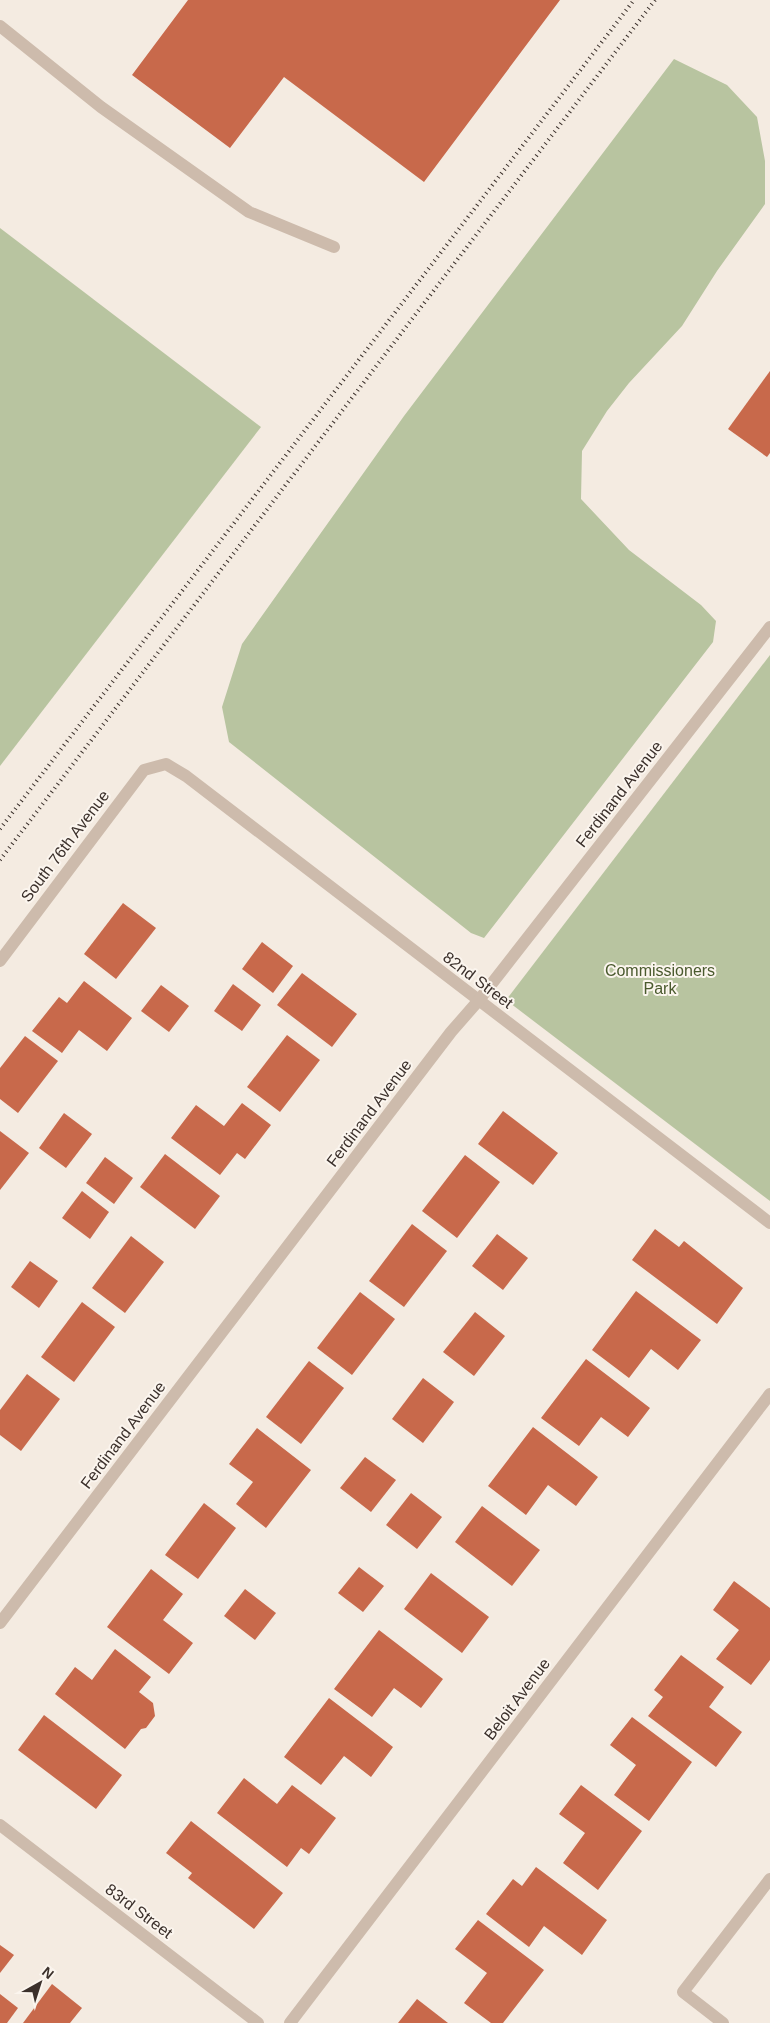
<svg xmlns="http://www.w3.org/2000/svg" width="770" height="2023" viewBox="0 0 770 2023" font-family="Arial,sans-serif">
<rect width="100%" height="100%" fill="#f4ebe1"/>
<g fill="#b8c4a0">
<polygon points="674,59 727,85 757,117 765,161 765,204 717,271 682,326 629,383 607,411 582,451 581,499 629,550 701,605 716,621 713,642 484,938 471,933 229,742 222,707 242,644 404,416"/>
<polygon points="0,228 261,427 0,766"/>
<polygon points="770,655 770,1201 506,1000"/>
</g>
<g fill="#c8694b">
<polygon points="188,0 560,0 424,182 284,77 230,148 132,75"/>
<polygon points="770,371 770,453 767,457 728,429"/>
<polygon points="123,903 156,928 116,979 84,954"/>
<polygon points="262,942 293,966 273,993 242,969"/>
<polygon points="302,973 357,1014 332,1047 277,1005"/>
<polygon points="84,981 132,1018 107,1051 79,1030 62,1053 32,1031 59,997 67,1003"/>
<polygon points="233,984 261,1005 242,1031 214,1011"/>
<polygon points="161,985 189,1006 169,1032 141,1011"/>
<polygon points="287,1035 320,1060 280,1112 247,1087"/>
<polygon points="25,1036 58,1061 18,1113 0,1099 0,1068"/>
<polygon points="242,1103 271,1125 245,1159 237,1153 220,1175 171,1138 196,1105 224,1126"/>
<polygon points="503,1111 558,1153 533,1185 478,1144"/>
<polygon points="64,1113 92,1134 66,1168 39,1148"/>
<polygon points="0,1131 29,1153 0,1190"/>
<polygon points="165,1154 220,1196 195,1229 140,1187"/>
<polygon points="465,1155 500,1182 457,1238 422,1211"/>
<polygon points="105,1157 133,1178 114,1204 86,1183"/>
<polygon points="82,1191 109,1212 90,1239 62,1218"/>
<polygon points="412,1224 447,1251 404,1307 369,1281"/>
<polygon points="655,1229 679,1247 684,1241 743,1288 717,1324 632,1260"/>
<polygon points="497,1234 528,1258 503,1290 472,1266"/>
<polygon points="131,1236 164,1262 125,1313 92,1288"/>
<polygon points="30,1261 58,1281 39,1308 11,1287"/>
<polygon points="636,1291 701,1340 678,1370 651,1349 629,1378 592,1350"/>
<polygon points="360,1292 395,1319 352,1375 317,1348"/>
<polygon points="82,1302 115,1327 74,1382 41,1357"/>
<polygon points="475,1312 505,1336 474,1376 443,1352"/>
<polygon points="586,1359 650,1408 628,1437 601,1417 579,1446 541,1418"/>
<polygon points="309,1361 344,1388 301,1444 266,1417"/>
<polygon points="27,1374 60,1399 21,1451 0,1435 0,1410"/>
<polygon points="423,1378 454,1402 423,1443 392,1419"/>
<polygon points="533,1427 598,1477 576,1506 548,1485 526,1515 488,1486"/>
<polygon points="257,1428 311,1470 266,1528 236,1504 253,1482 229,1464"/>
<polygon points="365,1457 396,1480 371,1512 340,1488"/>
<polygon points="411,1493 442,1517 417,1549 386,1525"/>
<polygon points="204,1503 236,1528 198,1579 165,1555"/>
<polygon points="482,1506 540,1550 512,1586 455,1542"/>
<polygon points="359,1567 384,1586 363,1612 338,1593"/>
<polygon points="151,1569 183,1594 163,1620 193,1643 169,1674 107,1627"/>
<polygon points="431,1573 489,1617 462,1653 404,1609"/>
<polygon points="734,1581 770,1608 770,1660 751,1685 716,1659 739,1630 713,1610"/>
<polygon points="245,1589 276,1613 255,1640 224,1616"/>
<polygon points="379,1630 443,1679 421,1708 394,1688 372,1717 334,1689"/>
<polygon points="115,1649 151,1677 139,1692 153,1703 155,1716 146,1728 141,1729 125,1749 55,1694 75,1667 92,1680"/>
<polygon points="681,1655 724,1687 709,1707 742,1732 716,1767 648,1716 663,1697 654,1690"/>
<polygon points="329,1698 393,1747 371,1777 344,1756 321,1785 284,1757"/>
<polygon points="44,1715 122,1775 96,1809 18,1750"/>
<polygon points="632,1717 692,1762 649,1821 614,1795 636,1765 610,1745"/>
<polygon points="244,1778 277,1804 292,1785 336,1818 309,1854 301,1848 287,1867 217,1813"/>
<polygon points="581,1785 642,1831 598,1890 563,1863 585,1833 559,1814"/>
<polygon points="191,1821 283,1893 254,1929 188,1878 192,1873 166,1853"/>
<polygon points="536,1867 607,1920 582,1955 544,1926 529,1947 486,1914 513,1879 522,1886"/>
<polygon points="478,1920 544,1970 503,2023 491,2023 464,2003 487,1973 455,1949"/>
<polygon points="0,1945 14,1955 0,1973"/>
<polygon points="52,1984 82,2008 70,2023 23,2023"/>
<polygon points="0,1994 18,2008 7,2023 0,2023"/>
<polygon points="417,1999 448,2023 398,2023"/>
</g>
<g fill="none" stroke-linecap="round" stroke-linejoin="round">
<g stroke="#cdbbac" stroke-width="12">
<polyline points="0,26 101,107 249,212 334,247"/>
<polyline points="723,2023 683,1992 770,1879"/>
</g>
<g stroke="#cdbbac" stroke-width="12">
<polyline points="0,961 144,770 166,764 186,776 770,1223"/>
<polyline points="0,1623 451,1032 479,1000 770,627"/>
<polyline points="0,1825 258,2023"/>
<polyline points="290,2023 770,1394"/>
</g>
<g stroke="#3b302b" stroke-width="4" stroke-dasharray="1 4" stroke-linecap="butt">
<polyline points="0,829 634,0"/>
<polyline points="0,860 655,0"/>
</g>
</g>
<g text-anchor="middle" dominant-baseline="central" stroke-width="4" stroke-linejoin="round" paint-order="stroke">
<g font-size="16" fill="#3b302b" stroke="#fbf5ee">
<text transform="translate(619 794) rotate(-52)">Ferdinand Avenue</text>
<text transform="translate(65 846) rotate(-53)">South 76th Avenue</text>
<text transform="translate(478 980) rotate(37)">82nd Street</text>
<text transform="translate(369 1113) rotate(-53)">Ferdinand Avenue</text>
<text transform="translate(123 1435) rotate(-53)">Ferdinand Avenue</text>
<text transform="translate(517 1699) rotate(-53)">Beloit Avenue</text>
<text transform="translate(139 1911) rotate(37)">83rd Street</text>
</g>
<g font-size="16" fill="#4a5a2e" stroke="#fbf5ee">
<text x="660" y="970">Commissioners<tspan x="660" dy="18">Park</tspan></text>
</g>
</g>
<g transform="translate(40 1983) rotate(39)" stroke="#fbf5ee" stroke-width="4" paint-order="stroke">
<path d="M0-4L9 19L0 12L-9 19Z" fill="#3b302b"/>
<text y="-8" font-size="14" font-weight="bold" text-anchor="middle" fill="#3b302b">N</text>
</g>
</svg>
